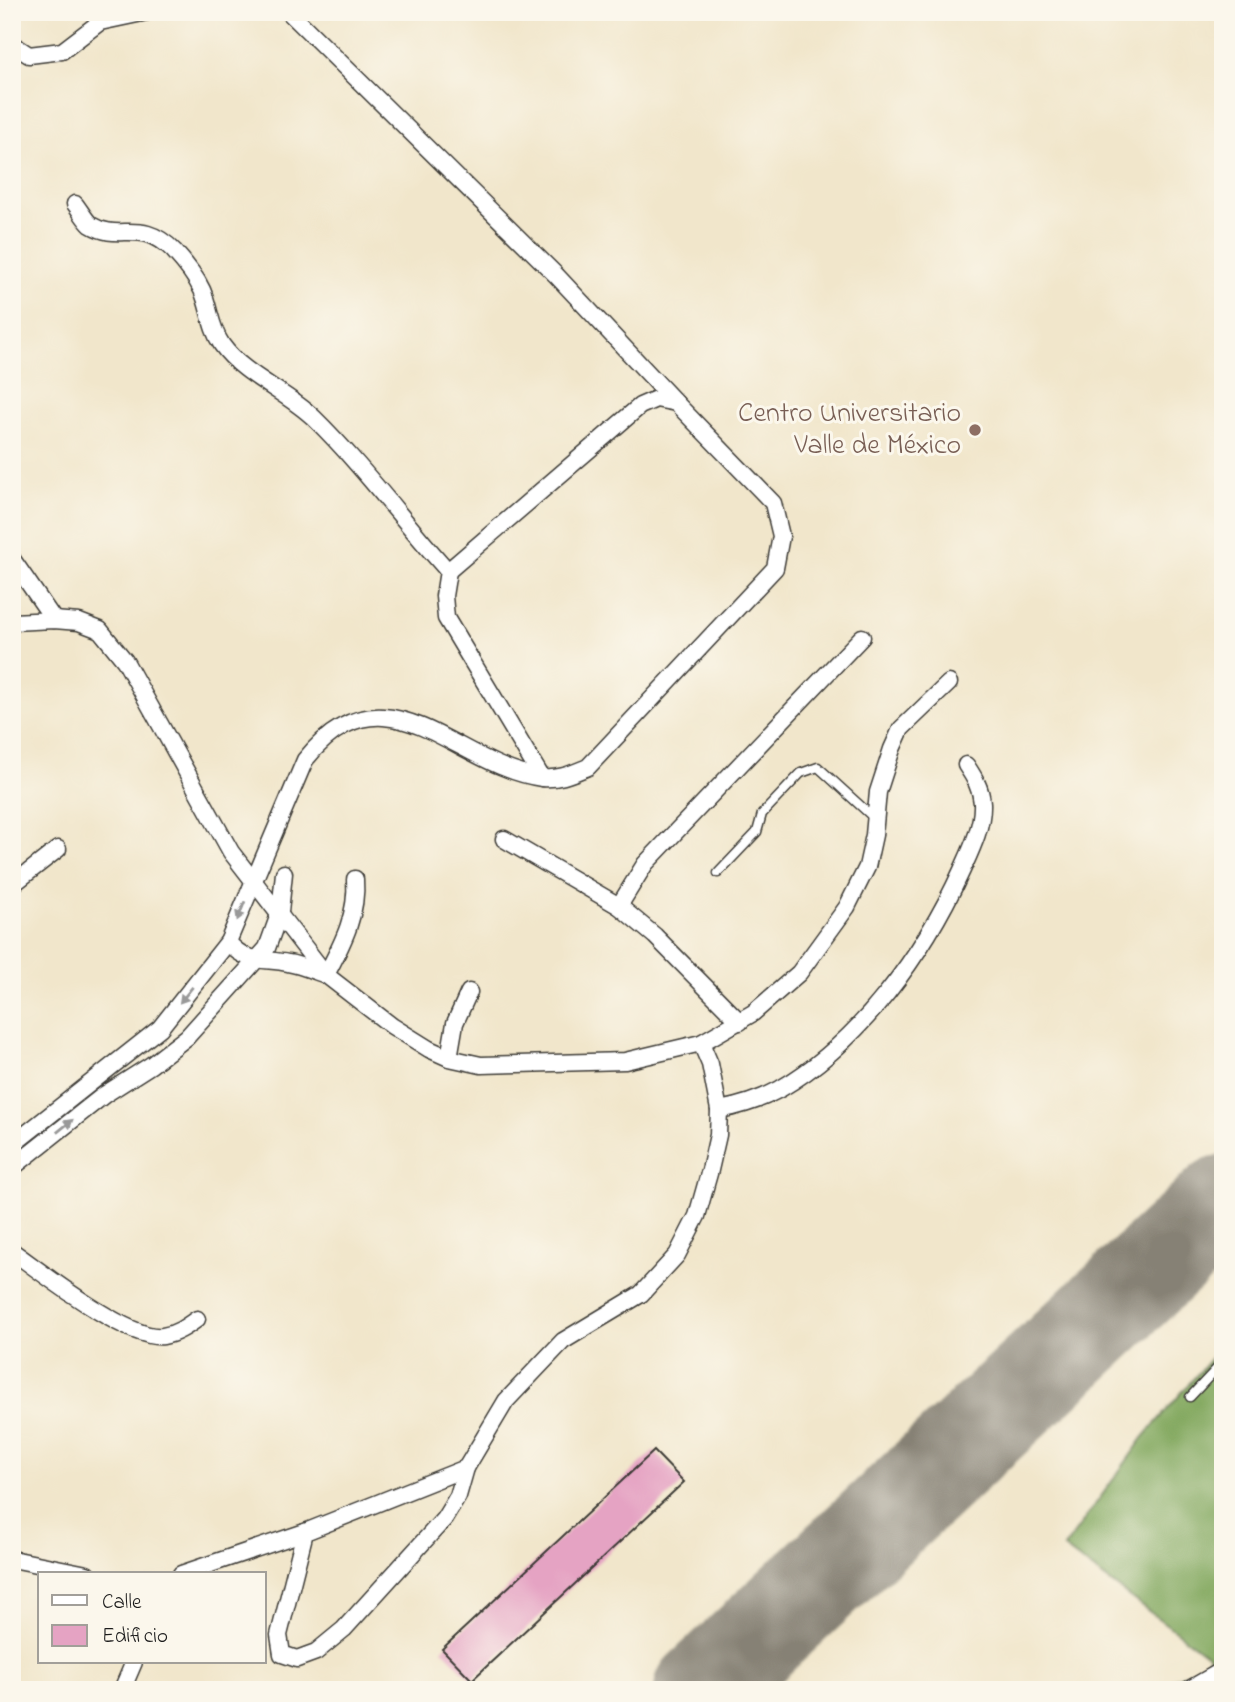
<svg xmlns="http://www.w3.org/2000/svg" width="1235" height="1702" viewBox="0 0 1235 1702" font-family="'Indie Flower',sans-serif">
<rect width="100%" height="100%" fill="#fbf7ec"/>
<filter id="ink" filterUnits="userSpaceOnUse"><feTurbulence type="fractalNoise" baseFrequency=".0143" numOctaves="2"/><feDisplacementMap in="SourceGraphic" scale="14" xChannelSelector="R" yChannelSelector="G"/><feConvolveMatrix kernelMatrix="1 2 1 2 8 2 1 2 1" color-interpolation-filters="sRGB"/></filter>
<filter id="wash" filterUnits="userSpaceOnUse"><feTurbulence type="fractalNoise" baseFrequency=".00686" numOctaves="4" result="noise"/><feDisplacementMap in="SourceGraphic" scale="28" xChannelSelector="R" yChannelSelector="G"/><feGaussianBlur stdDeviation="1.57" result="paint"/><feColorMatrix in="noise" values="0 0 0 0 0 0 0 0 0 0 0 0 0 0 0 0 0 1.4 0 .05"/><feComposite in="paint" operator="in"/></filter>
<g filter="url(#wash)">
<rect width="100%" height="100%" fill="#f1e6cb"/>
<polygon fill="#81a75d" stroke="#4e623c" stroke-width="2" points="1223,1344 1223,1690 1150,1690 1206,1665 1209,1656 1064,1548 1143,1438"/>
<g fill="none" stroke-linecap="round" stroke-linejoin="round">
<polyline stroke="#868174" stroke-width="96" points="702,1690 1223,1203"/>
</g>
<g id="blocks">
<polygon fill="#e5a3c3" points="654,1451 684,1482 472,1680 442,1649"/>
</g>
</g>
<g filter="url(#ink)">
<use href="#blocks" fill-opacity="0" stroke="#3c3a36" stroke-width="2"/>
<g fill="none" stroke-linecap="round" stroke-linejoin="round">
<g stroke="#3c3a36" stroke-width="11">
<g id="service">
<polyline points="718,873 757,832 762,814 801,773 818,767 875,819"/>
<polyline points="1190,1397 1223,1362"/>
</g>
</g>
<g stroke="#3c3a36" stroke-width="19">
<g id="minor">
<polyline points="289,12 556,275 676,403"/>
<polyline points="12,44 29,55 62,51 100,22 147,12"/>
<path d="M75,204C80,210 85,220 91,225C120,243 141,217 174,251C184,262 196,277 202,290C210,308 210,328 222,345C244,376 286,391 314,418C362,465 403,521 448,571L444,596L446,618L542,778"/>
<polyline points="12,559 54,620"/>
<polyline points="12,622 54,620 79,622 100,630 125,661 231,852 326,975 392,1026 429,1049 449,1058 481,1065 625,1061 701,1043 753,1013 799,973 847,907 867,867 874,835 878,792 892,749 901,729 949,683"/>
<polyline points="504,839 619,906 655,936 740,1022"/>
<polyline points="12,885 58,849"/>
<polyline points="619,906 645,864 862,637"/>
<path d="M228,942C246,964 263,958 288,963C301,965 314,971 326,975"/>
<path d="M326,975C342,944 358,915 355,879"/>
<polyline points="449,1058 455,1023 469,992"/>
<path d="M719,1110C741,1106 760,1100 780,1089C861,1042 924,953 962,870C971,850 983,826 982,803C981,788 974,777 966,765"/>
<path d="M12,1145L160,1028L228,942L305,760C386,658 455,767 542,778C559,780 573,773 588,767L775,568L781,536L773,503L676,403L656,399L640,406L448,571"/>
<polyline points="12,1168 104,1095 151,1065 187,1037 267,948 280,912 284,873"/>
<path d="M12,1251C41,1272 129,1341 163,1336C176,1334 186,1327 197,1319"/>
<polyline points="305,1532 279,1635 282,1654 297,1659 316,1652 344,1629 444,1519 458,1496 466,1468"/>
<polyline points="12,1559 87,1574"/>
<polyline points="181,1574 305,1532 466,1468 506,1401 563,1341 641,1294 677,1255 697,1216 710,1170 718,1135 719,1110 710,1064 701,1043"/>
<polyline points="122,1690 134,1662"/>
<polyline points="1188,1690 1223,1670"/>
</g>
</g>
<use href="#service" stroke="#fff" stroke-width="8"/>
<use href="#minor" stroke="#fff" stroke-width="16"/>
</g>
<defs><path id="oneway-solid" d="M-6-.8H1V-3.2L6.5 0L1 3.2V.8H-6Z" transform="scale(1.75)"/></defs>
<g fill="#999">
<use href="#oneway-solid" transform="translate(241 911) rotate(112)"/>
<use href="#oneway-solid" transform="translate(186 995) rotate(129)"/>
<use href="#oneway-solid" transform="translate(65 1126) rotate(-39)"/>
</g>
</g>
<circle fill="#8d6e63" stroke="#fbf7ec" stroke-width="2.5" cx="975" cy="430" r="7"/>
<g text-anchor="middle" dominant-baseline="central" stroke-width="6" stroke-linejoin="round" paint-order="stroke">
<g font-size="28" fill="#785e54" stroke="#fbf7ec" text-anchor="end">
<text x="961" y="414">Centro Universitario<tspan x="961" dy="32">Valle de México</tspan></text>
</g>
</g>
<rect width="1235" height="1702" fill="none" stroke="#fbf7ec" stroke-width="42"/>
<rect x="38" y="1572" width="228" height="91" fill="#fbf7ec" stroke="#a29f99" stroke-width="2"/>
<rect x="52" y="1595" width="35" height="10" fill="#ffffff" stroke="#a29f99" stroke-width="2"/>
<text x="102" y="1608" font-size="21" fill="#1c1c1c">Calle</text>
<rect x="52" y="1625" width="35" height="21" fill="#e5a3c3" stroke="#a29f99" stroke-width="2"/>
<text x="102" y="1642" font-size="21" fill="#1c1c1c">Edificio</text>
</svg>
